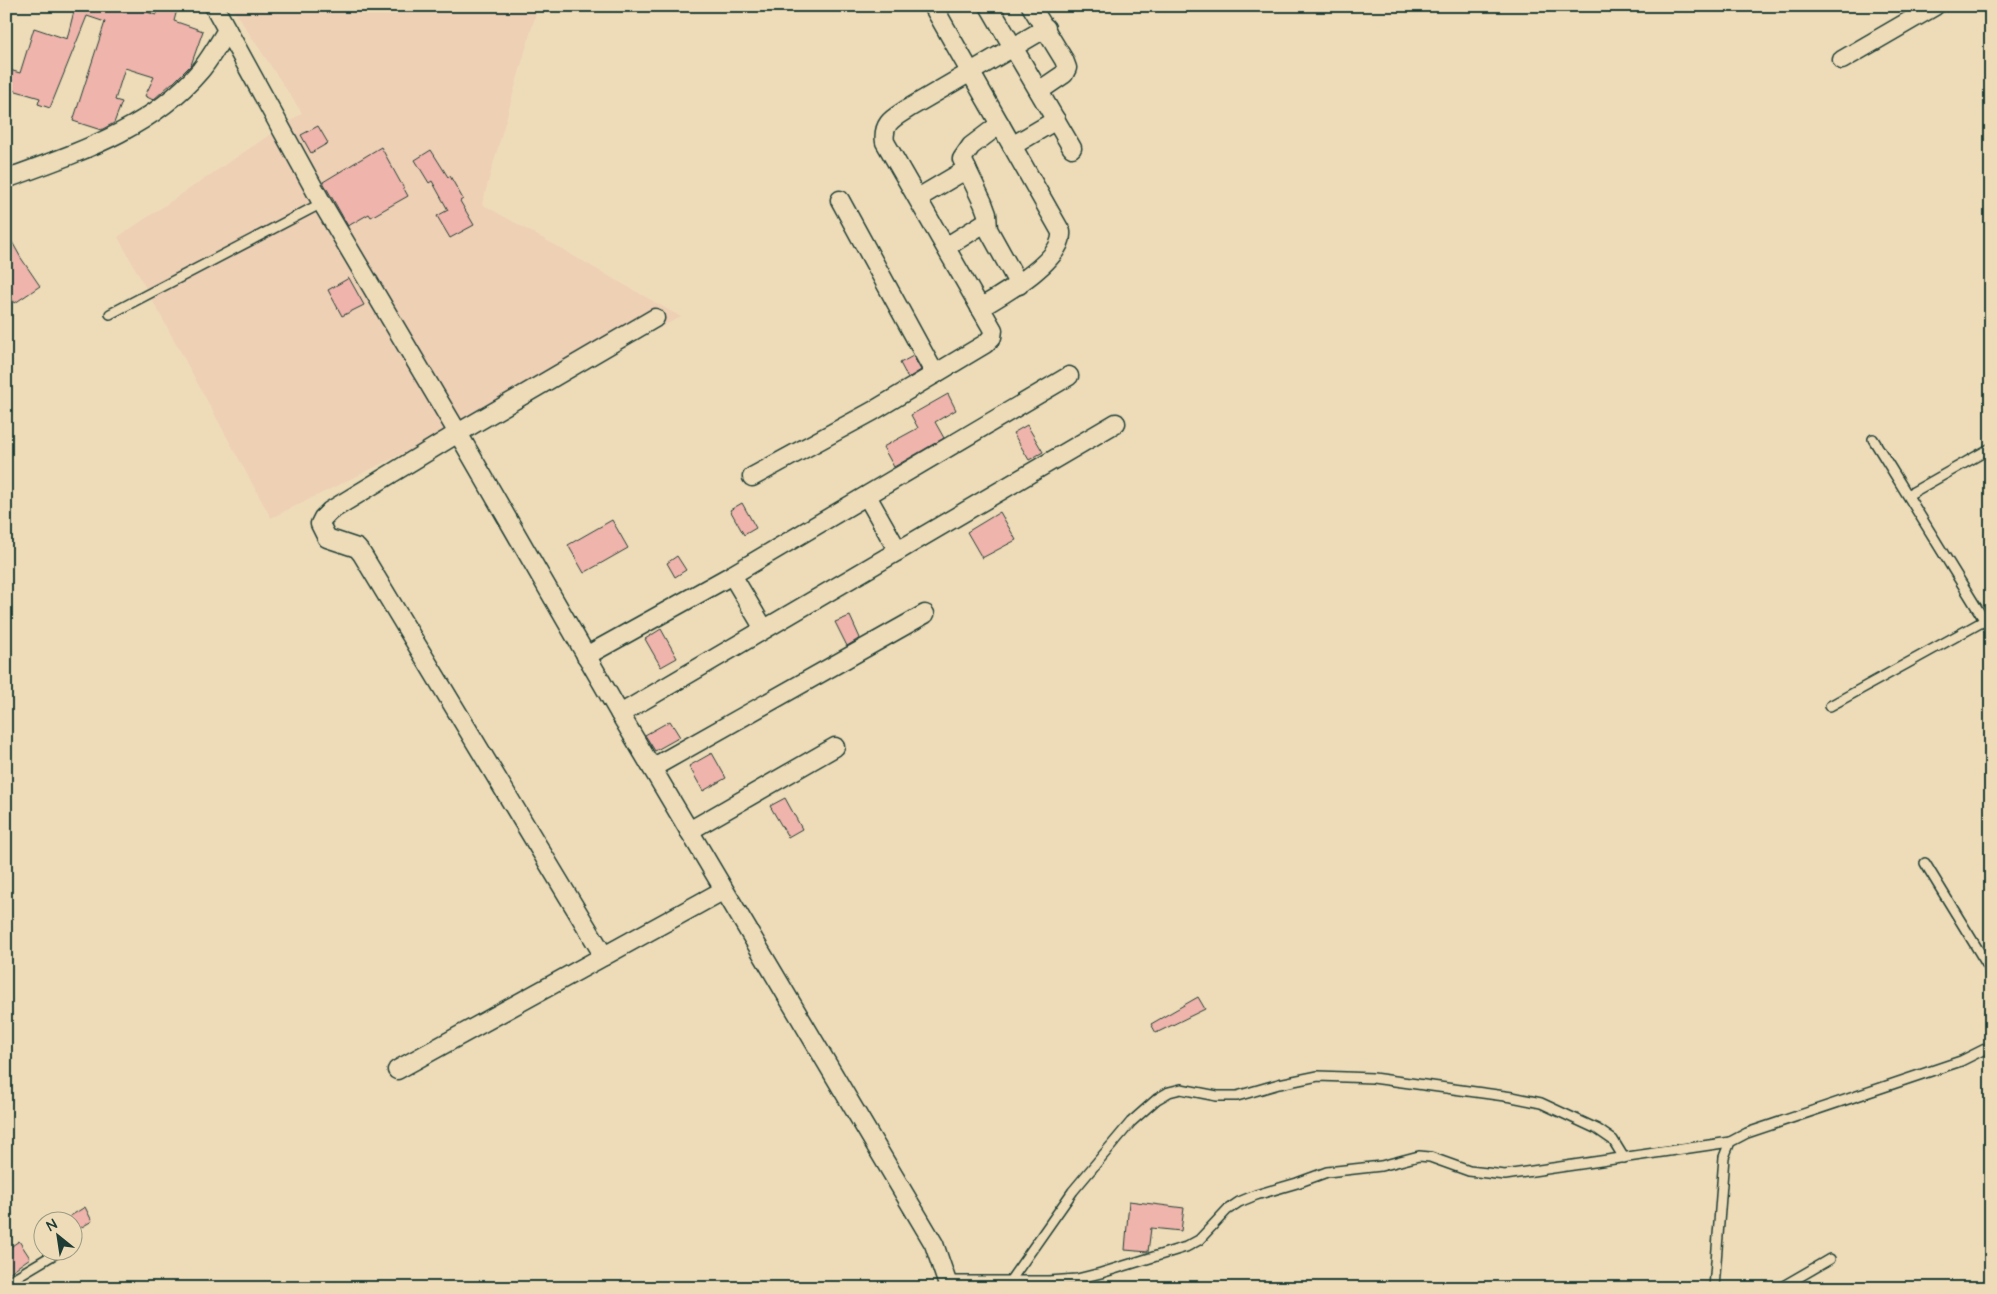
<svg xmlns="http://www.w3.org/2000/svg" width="1997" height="1294" viewBox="0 0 1997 1294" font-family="'Architects Daughter',sans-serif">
<rect width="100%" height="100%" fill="#eedcb9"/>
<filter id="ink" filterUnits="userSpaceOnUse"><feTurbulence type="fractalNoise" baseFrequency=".02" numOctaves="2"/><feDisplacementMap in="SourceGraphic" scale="10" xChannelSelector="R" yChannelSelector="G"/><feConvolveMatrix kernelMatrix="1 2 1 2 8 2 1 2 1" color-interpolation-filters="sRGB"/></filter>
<g filter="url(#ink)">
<polygon fill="#eed0b5" points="231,6 538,6 482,204 681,317 271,518 118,237 302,113"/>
<g fill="#efb4ab" stroke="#1f3d34">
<polygon points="66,6 104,6 127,12 130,6 156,15 159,6 178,6 174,21 203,31 191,65 173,83 172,83 153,100 145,96 154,77 125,68 115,100 122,102 114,123 101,130 73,121 105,22 87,16 50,108 38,104 40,98 6,88 6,69 20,73 34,28 67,39 74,11 66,8"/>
<polygon points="318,126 328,143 311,153 301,135"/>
<polygon points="381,147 408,196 371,217 369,214 348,226 323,182"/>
<polygon points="431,150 448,177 450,176 463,199 460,201 474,225 450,238 437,216 448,210 432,181 429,183 415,160"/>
<polygon points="6,231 21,258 40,286 15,303 6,291"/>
<polygon points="349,278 364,305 342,316 328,290"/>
<polygon points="913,356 921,370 908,378 900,363"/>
<polygon points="948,394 956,410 935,422 944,438 894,467 883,447 918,428 911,415"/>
<polygon points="1027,425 1043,452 1029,460 1013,433"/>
<polygon points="742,503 756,528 744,535 730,510"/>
<polygon points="1000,512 1016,540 982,558 967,532"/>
<polygon points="612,520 628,548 584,573 568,545"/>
<polygon points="677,556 686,570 675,577 667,563"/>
<polygon points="850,616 860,638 847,646 835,622"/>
<polygon points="661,629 677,658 661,667 645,639"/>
<polygon points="670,721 680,737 655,751 645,735"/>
<polygon points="712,753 726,778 703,791 689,766"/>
<polygon points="785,798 802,829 788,837 770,806"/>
<polygon points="1198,997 1205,1009 1156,1033 1151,1024"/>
<polygon points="1129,1201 1184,1208 1181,1231 1151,1228 1148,1252 1125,1250"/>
<polygon points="85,1207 92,1221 75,1231 72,1222 69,1222 67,1218"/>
<polygon points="19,1241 30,1258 6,1275 6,1250"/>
</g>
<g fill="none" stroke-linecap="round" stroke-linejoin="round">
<g stroke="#1f3d34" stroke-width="12">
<g id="lane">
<polyline points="110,314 322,203"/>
<polyline points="1873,439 1991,631"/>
<polyline points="1908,495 1991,448"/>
<polyline points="1830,706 1991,617"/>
<polyline points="1925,863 1991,971"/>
<polyline points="72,1243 73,1242"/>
<polyline points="947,1281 1049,1281 1077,1279 1101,1273 1186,1247 1199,1240 1227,1210 1239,1202 1256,1195 1297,1183 1327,1172 1381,1166 1419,1156 1430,1157 1469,1171 1505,1175 1730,1142"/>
<polyline points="1010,1281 1073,1191 1131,1122 1157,1099 1169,1092 1181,1089 1217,1096 1237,1096 1279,1084 1318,1076 1373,1078 1512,1097 1541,1103 1597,1129 1613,1140 1624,1158"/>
<polyline points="6,1283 58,1252"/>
<polyline points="1714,1288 1724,1157 1730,1142 1747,1133 1961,1061 1991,1046"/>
<polyline points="1780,1288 1830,1259"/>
</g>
</g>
<g stroke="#1f3d34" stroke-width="21">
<g id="street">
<polyline points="214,6 322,203 458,433 620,714 934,1244 949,1288"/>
<path d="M933,6L1061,232C1064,260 1002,295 980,308"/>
<polyline points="989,6 1072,148"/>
<polyline points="1031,6 1064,60 1067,68 1064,74 1039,91"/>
<polyline points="1842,60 1935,6"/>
<polyline points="1000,124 971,146 962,159 983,203 987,214 988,229 1019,285"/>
<polyline points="1012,146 1056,120"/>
<path d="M6,179C76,153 150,130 200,71C210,59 219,43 227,30"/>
<polyline points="918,198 967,169"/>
<polyline points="840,200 935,374"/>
<polyline points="946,247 986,222"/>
<path d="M752,477L873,411L985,344L992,337L993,330L885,142C882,122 894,118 909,108L1046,28"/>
<polyline points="867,496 898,551"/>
<polyline points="732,575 764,629"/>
<polyline points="586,656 732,575 1069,376"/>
<polyline points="620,714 1116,423"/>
<polyline points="652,768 925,614"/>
<polyline points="689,831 835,747"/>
<polyline points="604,956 362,554 357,548 327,538 320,524 323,518 330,511 458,433 655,318"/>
<polyline points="397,1070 724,890"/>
</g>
</g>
<use href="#lane" stroke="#eedcb9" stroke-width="9"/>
<use href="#street" stroke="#eedcb9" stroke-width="18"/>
</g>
</g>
<rect width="1997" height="1294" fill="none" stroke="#eedcb9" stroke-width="25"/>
<rect x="12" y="12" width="1972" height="1269" fill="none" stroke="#1f3d34" stroke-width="2" filter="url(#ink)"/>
<g transform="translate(58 1236) rotate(330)"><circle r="24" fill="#eedcb9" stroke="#9b9c84"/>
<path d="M0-4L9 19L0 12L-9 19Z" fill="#1f3d34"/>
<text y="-8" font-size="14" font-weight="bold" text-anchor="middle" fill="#1f3d34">N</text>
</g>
</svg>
